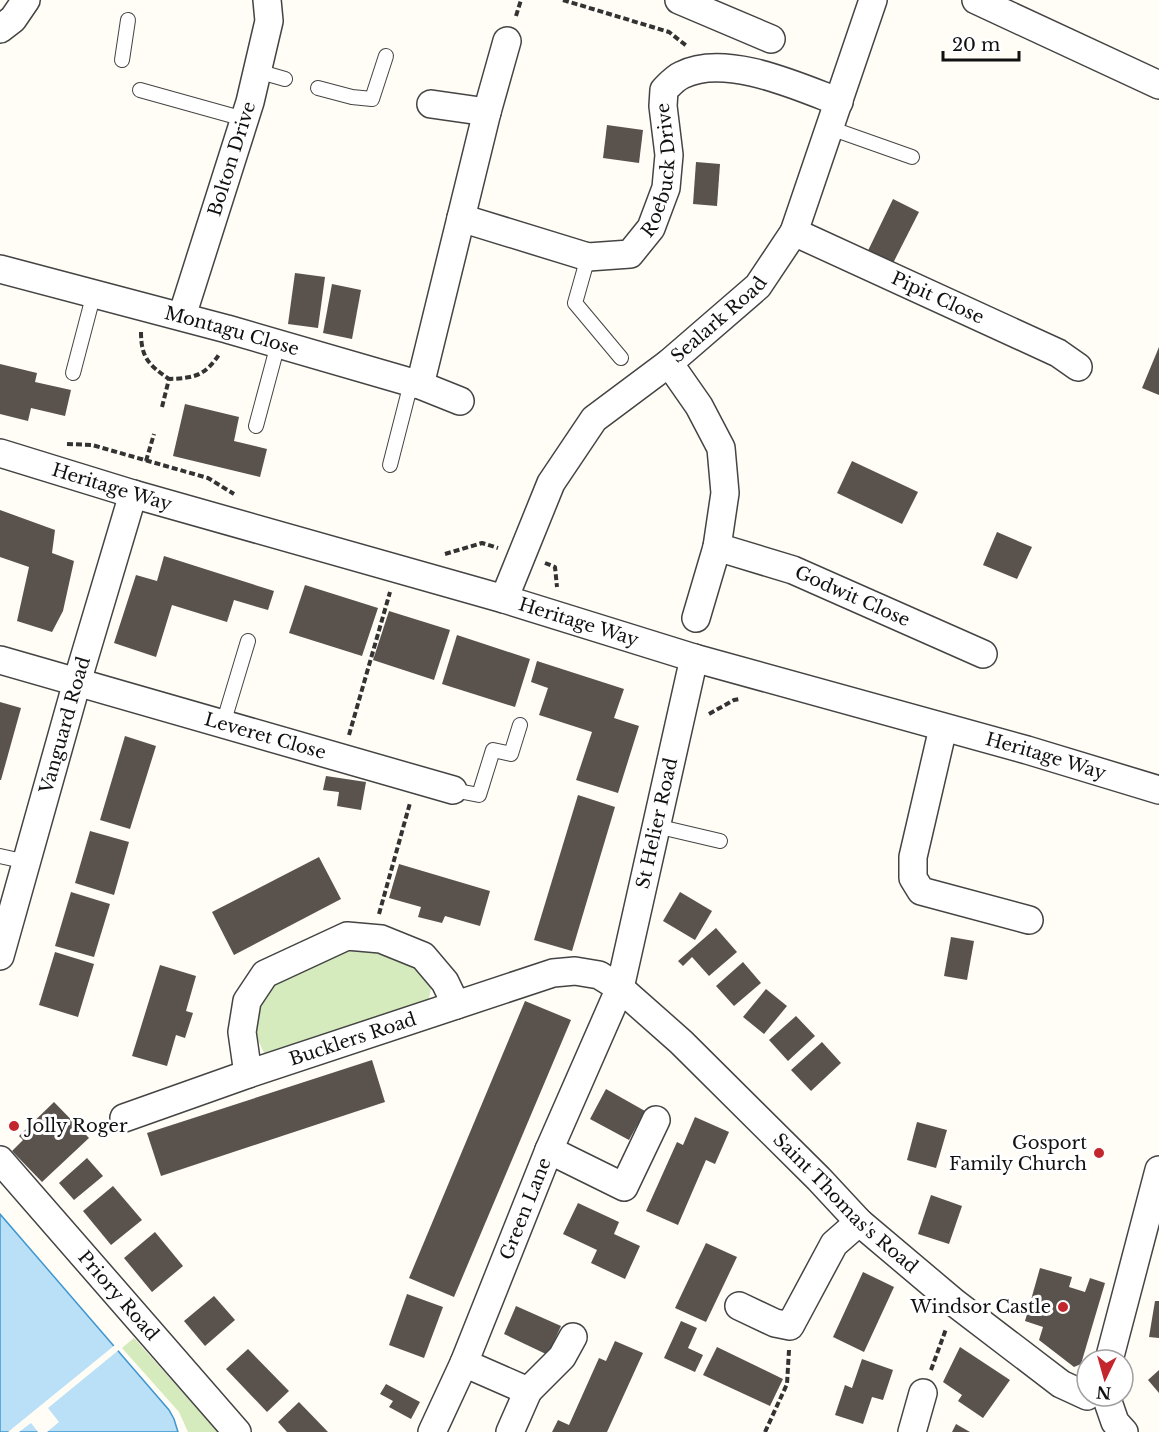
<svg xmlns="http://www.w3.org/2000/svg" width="1159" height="1432" viewBox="0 0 1159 1432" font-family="'Libre Baskerville',serif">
<rect width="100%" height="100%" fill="#fffdf5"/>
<g fill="#d5ebbd">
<polygon points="348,950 378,953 416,964 432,982 428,1004 264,1053 253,1029 256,1006 270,981"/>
<polygon points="134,1338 218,1432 188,1432 179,1412 122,1348"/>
</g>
<polygon fill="#b9e0f7" stroke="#3f96cf" stroke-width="1.5" points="0,1214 169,1410 174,1419 178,1432 0,1432"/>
<polygon fill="#fffdf5" points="115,1345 120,1349 48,1408 59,1422 47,1432 38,1432 31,1423 19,1432 8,1432"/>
<g fill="#5a524d">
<polygon points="607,125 643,130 639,163 603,158"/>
<polygon points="696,162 720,164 717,206 693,204"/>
<polygon points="893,199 919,212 888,273 863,261"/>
<polygon points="295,273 325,277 318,328 288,324"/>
<polygon points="332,284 361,290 352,339 323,333"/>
<polygon points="1159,347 1159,395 1142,388"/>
<polygon points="0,364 37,373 35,382 71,390 65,416 31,408 28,421 0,414"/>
<polygon points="185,404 239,417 234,441 267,449 260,477 173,456"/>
<polygon points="852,461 918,492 902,524 837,493"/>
<polygon points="0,510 55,530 52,553 74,561 63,611 52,632 17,621 29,567 0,557"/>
<polygon points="997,532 1032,547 1017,579 983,565"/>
<polygon points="164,556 274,591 268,610 234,600 227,622 172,605 156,657 114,643 136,575 157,581"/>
<polygon points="305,585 378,608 362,656 289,633"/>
<polygon points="389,611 450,630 434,680 373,660"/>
<polygon points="457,635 530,659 515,707 442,684"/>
<polygon points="537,661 624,689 614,718 639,726 618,793 576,780 592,732 539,715 548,688 531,682"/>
<polygon points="0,702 21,708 1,780 0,780"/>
<polygon points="125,736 156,746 130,829 100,820"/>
<polygon points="326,776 366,782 361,810 337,806 339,792 323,790"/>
<polygon points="578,795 615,807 572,951 534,940"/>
<polygon points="90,831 129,842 114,895 75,883"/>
<polygon points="319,857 341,899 234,955 212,912"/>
<polygon points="399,864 490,891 480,926 445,916 442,923 418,917 421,907 389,898"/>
<polygon points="71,892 110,904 94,957 55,946"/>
<polygon points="680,892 712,911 695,940 663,921"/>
<polygon points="716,928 737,952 709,976 692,957 683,966 678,961"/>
<polygon points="951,937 974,941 967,980 944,976"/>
<polygon points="55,952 94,964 78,1017 39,1005"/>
<polygon points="743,962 761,983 734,1006 716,986"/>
<polygon points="160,965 196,976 186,1011 193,1013 185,1038 176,1035 167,1066 132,1056"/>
<polygon points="766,989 787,1006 764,1034 743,1017"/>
<polygon points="525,1001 571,1020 454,1297 409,1278"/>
<polygon points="796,1016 815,1036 788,1061 769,1040"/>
<polygon points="822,1042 841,1063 811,1091 791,1070"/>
<polygon points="372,1060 385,1102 161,1176 147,1133"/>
<polygon points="606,1089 645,1111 629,1140 590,1119"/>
<polygon points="54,1102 89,1138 42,1182 12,1151 23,1140 19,1136"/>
<polygon points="695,1117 729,1132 715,1164 706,1160 678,1225 646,1211 677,1142 683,1145"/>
<polygon points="917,1122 947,1130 936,1168 907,1160"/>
<polygon points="87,1158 103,1176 74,1200 59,1183"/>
<polygon points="113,1186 142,1220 111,1245 83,1211"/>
<polygon points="931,1195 962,1206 949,1244 918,1234"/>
<polygon points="578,1203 619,1222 614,1234 640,1246 625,1279 591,1263 597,1250 563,1234"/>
<polygon points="155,1232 183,1266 152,1292 124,1258"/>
<polygon points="706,1243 737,1257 706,1322 675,1308"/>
<polygon points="1040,1268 1072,1277 1069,1287 1085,1292 1090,1278 1105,1283 1081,1364 1074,1367 1039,1340 1043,1327 1025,1321"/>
<polygon points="863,1272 894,1287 864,1352 833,1337"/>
<polygon points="407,1294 443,1307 424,1358 389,1345"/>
<polygon points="214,1296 235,1320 205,1346 184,1321"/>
<polygon points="1155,1301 1159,1301 1159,1338 1149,1337"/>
<polygon points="516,1306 561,1326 548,1355 504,1334"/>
<polygon points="681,1321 697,1328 688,1348 703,1355 695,1372 664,1358"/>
<polygon points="615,1341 643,1353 607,1432 552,1432 558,1420 569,1425 599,1358 606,1361"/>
<polygon points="717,1347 783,1379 770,1406 703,1375"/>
<polygon points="960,1347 1010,1380 983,1418 958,1401 962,1395 943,1382"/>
<polygon points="248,1349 289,1391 267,1412 226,1369"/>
<polygon points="862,1359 893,1370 883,1400 872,1397 863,1424 835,1415 845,1385 852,1388"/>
<polygon points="1159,1370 1159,1393 1148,1380"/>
<polygon points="386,1384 420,1402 411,1419 389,1407 393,1401 380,1394"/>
<polygon points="299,1402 328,1432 287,1432 278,1422"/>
<polygon points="956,1424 970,1432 952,1432"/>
</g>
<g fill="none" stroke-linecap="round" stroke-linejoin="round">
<g stroke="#444" stroke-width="16">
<g id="service">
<polyline points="122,60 128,20"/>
<polyline points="257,71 285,79"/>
<polyline points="318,88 352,97 372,99 386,56"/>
<polyline points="140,90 244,119"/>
<polyline points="830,128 912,157"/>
<polyline points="588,257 575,303 621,358"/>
<polyline points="73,373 94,293"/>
<polyline points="256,426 278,344"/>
<polyline points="390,465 411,383"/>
<polyline points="223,724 248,641"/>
<polyline points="453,790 479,795 493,750 511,754 520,725"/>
<polyline points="656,826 720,841"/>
<polyline points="0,856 27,862"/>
</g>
</g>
<g stroke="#444" stroke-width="30">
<g id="minor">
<polyline points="679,0 771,39"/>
<polyline points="976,0 1159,85"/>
<polyline points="0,29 13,19 26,0"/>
<polyline points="431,104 487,112"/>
<path id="s1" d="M461,218L588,257L630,254L651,228L666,188L669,155L663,106L664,90C669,85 675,78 682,75C725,53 797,86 839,102"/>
<path id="s2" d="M794,232L1058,353L1078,367"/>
<path id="s3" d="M0,269L227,329L420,385L460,401"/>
<path id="s4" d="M182,316L250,102L269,21L267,0"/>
<path id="s5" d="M669,363L699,406L721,448L725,493L717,547L793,570L983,654"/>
<polyline points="420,385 487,112 507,41"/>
<path id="s6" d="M0,453L133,494L504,599L694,658L1027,750L1159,790"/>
<path id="s7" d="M504,599L551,483L594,419L669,363L758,286L794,232L873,0"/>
<polyline points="696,618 717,547"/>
<path id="s8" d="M0,660L453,790"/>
<polyline points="943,728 913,857 913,878 921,891 1029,920"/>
<path id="s9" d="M0,956L77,682L133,494"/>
<polyline points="248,1074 242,1032 247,1001 265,974 347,936 381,939 423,956 445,982 456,1005"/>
<path id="s10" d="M124,1118L248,1074L553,973L575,971L599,975L620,988L681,1042L819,1179L859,1222L955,1303L1061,1384L1087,1396"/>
<polyline points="549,1150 624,1187 656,1120"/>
<path id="s11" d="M0,1160L237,1432"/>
<polyline points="739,1306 775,1323 790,1326 834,1244 859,1222"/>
<polyline points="1109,1360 1159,1170"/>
<polyline points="464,1363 528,1391 510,1432"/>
<polyline points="528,1391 562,1357 573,1337"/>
<polyline points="1106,1396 1115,1422 1124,1432"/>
<path id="s12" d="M432,1432L464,1363L549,1150L620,988L694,658"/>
<polyline points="912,1432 923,1393"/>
</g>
</g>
<g stroke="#333" stroke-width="4" stroke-dasharray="6 3" stroke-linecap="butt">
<polyline points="563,0 669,32 688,47"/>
<polyline points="516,16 521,0"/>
<path d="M141,332C141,358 149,365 169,379"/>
<path d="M162,407L169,379C195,378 205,376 220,353"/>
<polyline points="67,444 92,445 208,478 234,494"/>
<polyline points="146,461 154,434"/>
<polyline points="445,554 482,543 498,548"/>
<polyline points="545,563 555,567 557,587"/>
<polyline points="709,714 734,700 740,699"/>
<polyline points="349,735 390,592"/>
<polyline points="379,914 410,803"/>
<polyline points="931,1370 946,1329"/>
<polyline points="765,1432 787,1384 789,1350"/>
</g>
<use href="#service" stroke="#fff" stroke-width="14"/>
<use href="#minor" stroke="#fff" stroke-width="27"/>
</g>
<g fill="#c4262e" stroke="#fff" stroke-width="2">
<circle cx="14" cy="1126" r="6"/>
<circle cx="1099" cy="1153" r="6"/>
<circle cx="1063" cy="1307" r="6"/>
</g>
<g text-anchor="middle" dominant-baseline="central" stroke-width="6" stroke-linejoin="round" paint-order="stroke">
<g font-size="18" fill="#111" stroke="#fff">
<text stroke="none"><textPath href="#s4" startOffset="165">Bolton Drive</textPath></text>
<text stroke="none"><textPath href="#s1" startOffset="268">Roebuck Drive</textPath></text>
<text stroke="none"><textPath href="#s2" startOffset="158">Pipit Close</textPath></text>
<text stroke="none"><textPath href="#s7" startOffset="362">Sealark Road</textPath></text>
<text stroke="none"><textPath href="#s3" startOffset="240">Montagu Close</textPath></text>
<text stroke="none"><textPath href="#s6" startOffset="117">Heritage Way</textPath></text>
<text stroke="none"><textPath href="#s5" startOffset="344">Godwit Close</textPath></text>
<text stroke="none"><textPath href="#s6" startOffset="603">Heritage Way</textPath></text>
<text stroke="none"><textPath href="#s9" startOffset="240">Vanguard Road</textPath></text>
<text stroke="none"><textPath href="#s8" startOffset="276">Leveret Close</textPath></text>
<text stroke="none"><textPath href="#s6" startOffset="1089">Heritage Way</textPath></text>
<text stroke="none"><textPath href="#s12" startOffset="651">St Helier Road</textPath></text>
<text stroke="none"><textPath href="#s10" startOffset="242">Bucklers Road</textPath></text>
<text stroke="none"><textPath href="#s10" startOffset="836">Saint Thomas's Road</textPath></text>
<text stroke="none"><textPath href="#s12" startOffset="242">Green Lane</textPath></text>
<text stroke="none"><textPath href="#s11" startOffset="180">Priory Road</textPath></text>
</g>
<g font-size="18" fill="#111" stroke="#fff" text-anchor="end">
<text x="26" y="1126" text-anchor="start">Jolly Roger</text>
<text x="1087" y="1143">Gosport<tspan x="1087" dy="21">Family Church</tspan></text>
<text x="1051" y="1307">Windsor Castle</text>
</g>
</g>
<g transform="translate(1105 1378) rotate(185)"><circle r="28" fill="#ffffff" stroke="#a0a0a0" stroke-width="1.5"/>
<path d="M0-4.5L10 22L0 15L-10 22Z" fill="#c4262e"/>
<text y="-9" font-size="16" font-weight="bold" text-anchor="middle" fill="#111111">N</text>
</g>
<path d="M943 51v9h76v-9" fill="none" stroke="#111111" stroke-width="3"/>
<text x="952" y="51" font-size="18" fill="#111111" stroke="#ffffff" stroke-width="4.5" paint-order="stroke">20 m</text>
</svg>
